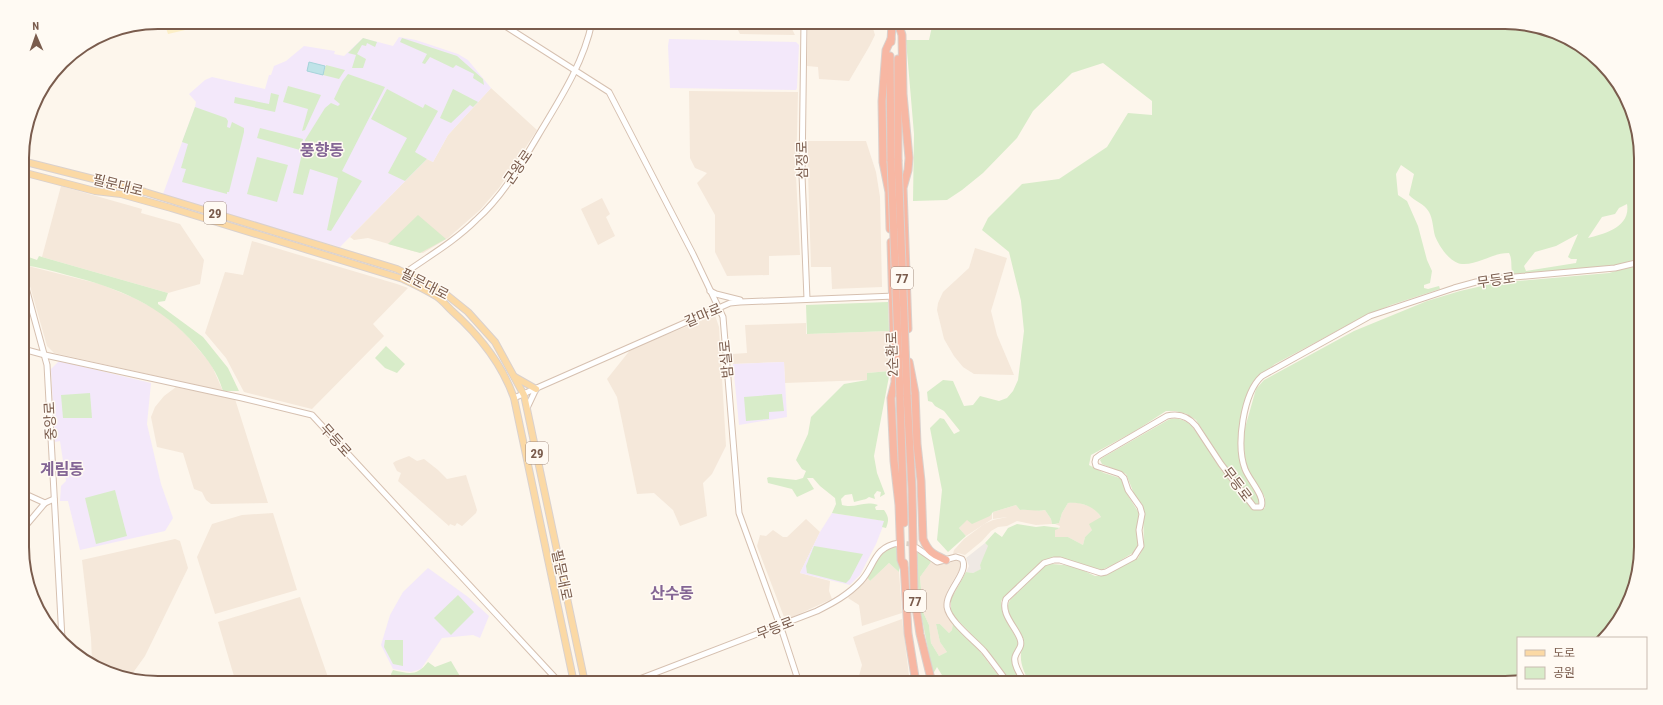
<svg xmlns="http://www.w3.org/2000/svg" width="1663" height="705" viewBox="0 0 1663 705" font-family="'Roboto Condensed','Noto Sans KR',sans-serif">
<rect width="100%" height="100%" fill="#fdf6ec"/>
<g fill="#f5e8da">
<polygon points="734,22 794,22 792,29 795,35 740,34"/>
<polygon points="808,22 871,22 875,35 869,47 849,81 819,79 818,67 807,66"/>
<polygon points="491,88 537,130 499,188 480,210 448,238 423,253 413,251 368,238 354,240 350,237 427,159 433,162 448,135"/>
<polygon points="689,91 798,92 796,175 800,255 769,256 769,275 727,276 715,252 715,215 697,183 707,173 695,168 690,158"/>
<polygon points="807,141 866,141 876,172 880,197 882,287 832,289 831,267 811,267"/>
<polygon points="61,186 142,209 141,213 180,224 204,260 200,284 168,293 42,257"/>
<polygon points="602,198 610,214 606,217 615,236 598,245 581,209"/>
<polygon points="252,241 397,284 408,288 373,324 384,336 312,409 244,392 226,358 205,333 225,272 243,275"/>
<polygon points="975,248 1007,258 991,311 997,335 1014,375 974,374 963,367 954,356 944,339 937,310 938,303 943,292 969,268"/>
<polygon points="24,265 100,284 132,297 157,310 171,320 188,337 211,364 223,391 54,353 47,346"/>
<polygon points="715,315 719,327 726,446 712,474 703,483 707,516 680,526 673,510 654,493 637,494 617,397 607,379 631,349"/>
<polygon points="806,323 806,334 889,331 890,371 867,373 867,380 785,383 784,362 733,364 732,354 747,353 745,325"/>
<polygon points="176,387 235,399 268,503 211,504 206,500 202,492 194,489 183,453 157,447 151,417 155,407 164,396"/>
<polygon points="409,456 417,461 424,459 438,470 447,479 466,475 477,510 476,513 462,526 457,523 455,526 450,524 449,526 398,481 401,473 397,471 393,463 396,461"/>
<polygon points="1075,502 1093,507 1101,517 1092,530 1085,537 1083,545 1068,537 1054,537 1055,529 1059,529 1060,526 1055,524 1059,523 1062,513 1068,503"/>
<polygon points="1016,505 1020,510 1031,509 1040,511 1045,510 1051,519 1052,524 1036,525 1017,521 1007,526 998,527 991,531 982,541 965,555 958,553 953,554 954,550 964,539 984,524 993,520 1007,517 993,519 993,512"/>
<polygon points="273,513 297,590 215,614 197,557 212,524 242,515"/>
<polygon points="992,513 992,519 966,536 959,528 967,519"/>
<polygon points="806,519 820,532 800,573 830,581 829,591 832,599 788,619 784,617 757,546 760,535 766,536 773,530 783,537 787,537"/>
<polygon points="175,539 180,541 188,568 145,656 130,677 106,673 92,662 91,638 82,560"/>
<polygon points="956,561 960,562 961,567 947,591 944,604 945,612 953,622 952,630 949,633 940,624 936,624 940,642 947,652 939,656 931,643 929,625 923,612 920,577 931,562 938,565"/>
<polygon points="889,563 899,572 902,613 862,626 859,605 848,598 867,577 870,581"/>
<polygon points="300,597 330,683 236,683 218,622"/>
<polygon points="902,619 910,683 857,683 862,665 853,637"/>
</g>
<polygon fill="#efe9e4" points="985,543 988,546 988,549 980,565 982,569 973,573 966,572 969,566 966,558"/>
<g fill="#f3e8fa">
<polygon points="399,37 416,40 458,54 468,60 491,88 448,135 433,162 427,159 340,247 275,229 163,194 195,107 196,102 189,94 205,80 212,77 265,89 269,75 271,75 274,66 286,61 304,46 335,51 334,54 344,56 363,38 393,46"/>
<polygon points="669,39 796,42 799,45 797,88 796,90 670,88 668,46"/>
<polygon points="59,361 151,383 147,424 161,484 173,518 165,531 80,550 68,501 60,501 61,486 66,481 60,441 55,442 51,369"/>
<polygon points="784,362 787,417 739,425 733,364"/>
<polygon points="832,513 885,521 876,544 860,575 850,585 800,573 820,532"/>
<polygon points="428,568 468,597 489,616 480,638 473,635 442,638 421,669 411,672 393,669 381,645 390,615 403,592"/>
</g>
<g fill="#d8ecc9" fill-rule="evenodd">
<path d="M933,22H1505L1557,32L1613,75L1640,141V258L1614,266L1513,275C1510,268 1513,260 1509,253C1491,253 1479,265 1462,264C1450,263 1439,246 1435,236C1433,229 1433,219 1429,212C1424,203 1415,202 1409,195L1414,174L1401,165L1396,174L1398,195L1407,201L1418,226L1427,260L1432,271L1430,283L1424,285V288L1428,289L1439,286L1440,289L1391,305L1361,318L1275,364L1259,376L1253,384L1239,450L1241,465L1252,487L1259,495L1260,505L1254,503L1228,470L1196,420L1187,414L1175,411H1166L1135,431L1091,455L1089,465L1104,473L1120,478L1123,481L1127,494L1139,513L1137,528L1139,542L1136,551L1113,565L1101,570L1059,557L1051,558L1042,561L1001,601C1002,618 1014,631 1020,646L1012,657L1015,668L1022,683H1012C994,658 974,635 951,614V599L966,572L973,573L981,569L980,565L988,546L985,543L995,532L1002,537L1008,528L1017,524L1036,527L1044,526L1060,528L1055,530V537H1068L1083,545L1085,537L1092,530L1089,524L1101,517C1094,506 1081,502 1068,503L1062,513L1059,523L1055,524H1052L1051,519L1045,510C1038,512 1029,509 1020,510L1016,505L993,512L990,516L972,524L967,520L959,528L966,536L948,552L937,540L942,490L930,428L940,418L944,419L954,434L960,431L944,411L935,406L932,402L928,401L927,392L943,380L953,381L964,406L973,405L980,396L999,401L1007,398L1013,391L1018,380L1024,331L1021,301L1009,252L982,230L988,218L1022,184L1059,179L1107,147L1128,113L1152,115V101L1103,63L1072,73L1033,111L1017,138L983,173L962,190L947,200L913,201L914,134L906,40H929ZM1627,204C1631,227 1604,234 1588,238L1602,217L1615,214L1619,208ZM1578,234L1568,257L1571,259H1577L1576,263L1526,271L1524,266L1535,252L1556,246Z"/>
<polygon points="363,38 377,42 375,47 367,43 366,46 362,45 357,54 366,59 363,68 352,68 356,55 348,53"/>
<polygon points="402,38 457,56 483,79 484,85 473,78 474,74 456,65 453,68 430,57 425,64 422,63 427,54 400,42"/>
<polygon points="326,65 345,70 339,79 323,75"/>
<polygon points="348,74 385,87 342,171 362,181 331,231 327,230 338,178 310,169 303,195 293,193 305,140 325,108 331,103 338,106 340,104 334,99 342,82"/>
<polygon points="288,86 321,95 305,130 302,131 308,109 283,102"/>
<polygon points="387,89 423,108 425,104 438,111 415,152 427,159 405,181 388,173 407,138 371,119"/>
<polygon points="453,89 478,102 473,107 470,105 451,123 440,118"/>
<polygon points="271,93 279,95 275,112 234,103 235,97 269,104"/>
<polygon points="195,107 226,118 228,121 227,127 230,128 232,122 244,128 244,132 229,192 227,192 227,194 182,182 186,169 181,168 188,144 182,142"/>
<polygon points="260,128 303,139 300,150 257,138"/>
<polygon points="257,157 288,165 277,202 247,194"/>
<polygon points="418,215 446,239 420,253 388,244"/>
<path d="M23,255L37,260L39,256L42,257L168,293L165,301L158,302V304L203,337L228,368L239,391H223C217,372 209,361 196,346C162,305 118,288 67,275C53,271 38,267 23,265Z"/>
<path d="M1640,264L1641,547L1631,599L1613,630L1604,638H1518V681L1513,683H1029C1025,673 1020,665 1021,654C1021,651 1023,647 1022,644C1022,630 1000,612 1011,599L1046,565L1052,564L1064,565L1076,567L1095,576L1103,575L1138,558L1144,547L1143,509L1142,504L1135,496L1126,474L1102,464L1100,460L1102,458L1168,420C1176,417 1183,419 1191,425L1243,497L1255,510H1261L1265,508V498L1263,494L1250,475L1245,461L1243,435L1256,389L1264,380L1354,331L1427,301L1460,291L1495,283L1609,273Z"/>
<polygon points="888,302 889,331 807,334 806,305"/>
<polygon points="386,346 405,364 397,373 385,368 375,358"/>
<path d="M890,371L874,456L877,473L885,494L880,497L881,492L877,491L874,495L875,499L869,497L866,499L854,502L852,494L845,495L841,499L842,505C856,509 863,500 878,505L875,507L876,510H884C889,517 889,520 886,528L882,527L884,521L832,513L836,504L835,498L820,486L813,478H807L814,489L797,497L792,489L768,483L767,478L769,477L796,480L803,478L806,471L802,469L796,460L808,434L811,417L844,384L867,380V373Z"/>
<polygon points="90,393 92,418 63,418 61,395"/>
<polygon points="782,394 784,411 769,412 769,419 746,421 744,397"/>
<polygon points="115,490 127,536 96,544 85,498"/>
<polygon points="893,545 899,545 899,572 889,563 870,581 867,577 878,557"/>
<polygon points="814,546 863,554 850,579 846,583 807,573 806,566"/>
<polygon points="916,550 928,558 931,562 920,577 923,612 929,625 931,643 939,656 947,652 940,642 936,624 940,624 949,633 952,630 953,622 975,645 1004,683 944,683 945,680 937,667 933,674 919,604"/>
<polygon points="458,595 474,612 451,635 434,618"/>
<polygon points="385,640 403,640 403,666 393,664 384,647"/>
<path d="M451,661L464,683H393L391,674L393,670C410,674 417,676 428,662L435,667Z"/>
</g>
<polygon fill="#fcefc7" points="164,22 196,22 198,27 168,34"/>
<polygon fill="#bfe3e8" stroke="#a5d3da" points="309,62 325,66 323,75 307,71"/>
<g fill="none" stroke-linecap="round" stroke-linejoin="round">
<polyline stroke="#dcd0c4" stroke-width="5" stroke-dasharray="5 2.5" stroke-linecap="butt" points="899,543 911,544 915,546"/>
<g stroke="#d6c0b0" stroke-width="7">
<g id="secondary">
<polyline points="499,22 609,92 693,254 723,317 739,513 783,634 799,683"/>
<polyline points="804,22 802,175 807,299"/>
<path d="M404,276L405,273C429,256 455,241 476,220C504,195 523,161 542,129C562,96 584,61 592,22"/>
<polyline points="23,277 47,365 62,639"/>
<polyline points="710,291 716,294 740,300"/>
<polyline points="23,349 45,355 242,398 312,415 560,683"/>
<polyline points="514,398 730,303 740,302 895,296"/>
<polyline points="527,408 536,389"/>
<polyline points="23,493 45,503"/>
<polyline points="23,529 45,503 54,499"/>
<path d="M917,548L937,562L956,557L962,559C970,572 945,591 947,607C949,621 974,640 984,651C992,661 1000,672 1008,683"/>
<path d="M629,683L817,611C833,603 848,595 861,581C875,566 873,547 899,543"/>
<path d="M1025,683C1021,676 1013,665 1015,657C1017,650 1023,647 1020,639C1016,627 1000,614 1006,599L1044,563L1054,560H1060L1101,573L1106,572L1134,557L1141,546L1139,530L1142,514L1140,507L1128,490L1124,478L1120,474L1096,466L1095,462L1096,458L1100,455L1167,416C1179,413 1188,416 1196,426L1221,464L1254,507H1261C1266,497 1249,480 1245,469C1236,445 1243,393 1262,376L1370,316L1454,288L1476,282L1503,278L1615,268L1640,262"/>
</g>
</g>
<g stroke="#dad1cd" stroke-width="8">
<g id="primary">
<polyline points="22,161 145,192 397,269 442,291 468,312 495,342 524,395 585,683"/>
<path d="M22,172L95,191L121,194L171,208L403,279C414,284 426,290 436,296C442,300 447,306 452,311C479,335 502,364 514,398L574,683"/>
<polyline points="515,377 536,389"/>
</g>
</g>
<g stroke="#dad1cd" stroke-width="9">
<g id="highway">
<polyline points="899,26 902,35 903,94 909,158 908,170 903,188 908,329"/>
<polyline points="891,42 892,22"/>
<polyline points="890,56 891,161"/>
<polyline points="898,59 898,160"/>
<polyline points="890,229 889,192 883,162 882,101 886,50 891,39"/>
<polyline points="891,242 895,382 891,398 894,461 899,505 901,560 904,568"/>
<path d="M909,362L915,393L917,444L921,481L923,539C929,553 933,554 946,560"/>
<polyline points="900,395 904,523"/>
<polyline points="907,395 912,489 914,594 920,634 932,683"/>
<polyline points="904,563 908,633 916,683"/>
</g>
</g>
<use href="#secondary" stroke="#fff" stroke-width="5"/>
<use href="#primary" stroke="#fbd9a5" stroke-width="6"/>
<use href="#highway" stroke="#f7b7a3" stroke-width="7"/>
<g stroke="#dad1cd" stroke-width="9" stroke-linecap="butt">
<g id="highway-bridge">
<polyline points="898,160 907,395"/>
<polyline points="891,161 900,395"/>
</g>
</g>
<use href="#highway-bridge" stroke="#f7b7a3" stroke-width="7"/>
</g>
<g text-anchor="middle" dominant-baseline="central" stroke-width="3" stroke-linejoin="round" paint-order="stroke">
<g fill="#fffaf3" stroke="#a28b7f" stroke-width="1">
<rect x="204" y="202" width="22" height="22" rx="3"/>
<rect x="891" y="267" width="22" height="22" rx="3"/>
<rect x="526" y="442" width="22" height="22" rx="3"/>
<rect x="904" y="590" width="22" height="22" rx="3"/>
</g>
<g font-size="13" font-weight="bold" fill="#7a5c4d">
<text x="215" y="213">29</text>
<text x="902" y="278">77</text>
<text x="537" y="453">29</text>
<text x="915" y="601">77</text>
</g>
<g font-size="14" fill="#7a5c4d" stroke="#fffaf3">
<text transform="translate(802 160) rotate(-91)">삼정로</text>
<text transform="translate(518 167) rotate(-56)">군왕로</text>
<text transform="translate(118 185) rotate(14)">필문대로</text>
<text transform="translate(1496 280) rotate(-8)">무등로</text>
<text transform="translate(425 284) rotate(27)">필문대로</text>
<text transform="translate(703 315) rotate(-23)">갈마로</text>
<text transform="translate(892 354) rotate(-92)">2순환로</text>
<text transform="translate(726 359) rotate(-95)">밤실로</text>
<text transform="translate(50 421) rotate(-93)">중앙로</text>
<text transform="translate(336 440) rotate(48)">무등로</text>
<text transform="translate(1237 484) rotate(53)">무등로</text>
<text transform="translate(562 575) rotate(78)">필문대로</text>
<text transform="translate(775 628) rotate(-21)">무등로</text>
</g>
<g font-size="16" font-weight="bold" fill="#846695" stroke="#fffaf3">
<text x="322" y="150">풍향동</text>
<text x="62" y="469">계림동</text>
<text x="672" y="593">산수동</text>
</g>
</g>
<path d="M0 0H1663V705H0ZM158 29H1505A129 129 0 0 1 1634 158V547A129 129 0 0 1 1505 676H158A129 129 0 0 1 29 547V158A129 129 0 0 1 158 29Z" fill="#fffaf3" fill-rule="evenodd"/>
<path fill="none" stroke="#7a5c4d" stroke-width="2" d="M158 29H1505A129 129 0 0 1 1634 158V547A129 129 0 0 1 1505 676H158A129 129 0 0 1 29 547V158A129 129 0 0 1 158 29Z"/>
<rect x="1517" y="637" width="130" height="52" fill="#fffaf3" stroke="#cabbb1"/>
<rect x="1525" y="650" width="20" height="6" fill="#fbd9a5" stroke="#cabbb1"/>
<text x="1553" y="657" font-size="12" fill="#7a5c4d">도로</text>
<rect x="1525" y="667" width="20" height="12" fill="#d8ecc9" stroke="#cabbb1"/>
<text x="1553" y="677" font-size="12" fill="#7a5c4d">공원</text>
<g transform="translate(36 36) rotate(358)" stroke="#fffaf3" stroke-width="3" paint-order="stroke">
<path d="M0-3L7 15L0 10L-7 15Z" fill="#7a5c4d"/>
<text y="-6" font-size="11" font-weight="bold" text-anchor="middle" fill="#7a5c4d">N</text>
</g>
</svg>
